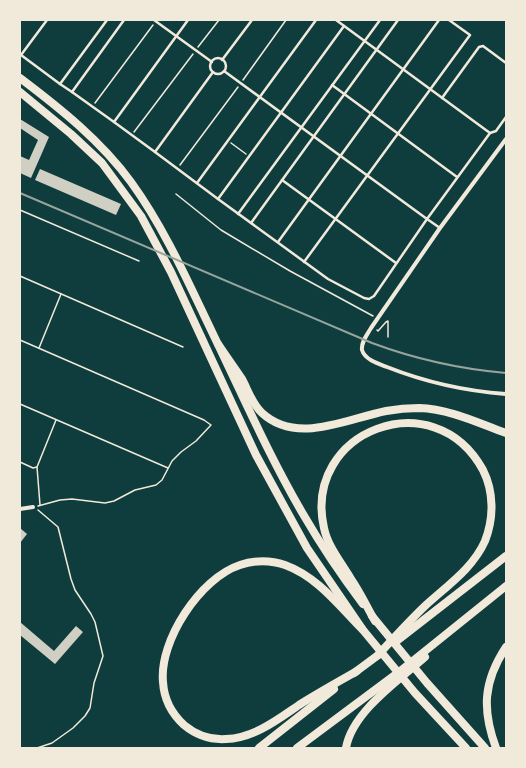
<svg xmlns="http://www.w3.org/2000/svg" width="526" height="768" viewBox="0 0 526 768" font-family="Literata,serif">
<rect width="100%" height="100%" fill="#0f3d3e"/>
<g fill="#cfcfc3">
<polygon points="20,119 49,137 31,178 20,173 20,156 29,160 38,140 20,128"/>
<polygon points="40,169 121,204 116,215 35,180"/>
<polygon points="20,528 27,534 20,543"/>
<polygon points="20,622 54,651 76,626 83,632 55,664 20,635"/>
</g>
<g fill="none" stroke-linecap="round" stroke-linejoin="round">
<g stroke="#f1e9da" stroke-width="1.5">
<polyline points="198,47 219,20"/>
<polyline points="243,80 286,20"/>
<polyline points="95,103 153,25"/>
<polyline points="134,132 193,54"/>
<polyline points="231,143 246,154"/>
<polyline points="180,165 238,87"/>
<polyline points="176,194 221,230 290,271 373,316"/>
<polyline points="20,210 139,261"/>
<polyline points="20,276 183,347"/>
<polyline points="377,330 378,331 386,322 388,321 388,337"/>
<polyline points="20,340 204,420 211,425 196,441 181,452 172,461 162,480 156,485 135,490 114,501 105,503 72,499 60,500 38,506"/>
<polyline points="39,348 61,294"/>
<polyline points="20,404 168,468"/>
<polyline points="20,462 33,468 37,467 56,420"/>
<polyline points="37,467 40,505"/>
<polyline points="37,748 52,743 73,728 85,716 90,708 94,683 103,656 95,622 91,614 75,590 71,579 58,527 38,510"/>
</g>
<g stroke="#f1e9da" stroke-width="2.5">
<polyline points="154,20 212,62"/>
<polyline points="20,55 21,55 47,20"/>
<polyline points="21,55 60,84 107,20"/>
<circle cx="218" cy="66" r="8"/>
<polyline points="222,60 252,20"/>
<polyline points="224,71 427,219 490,133 336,20"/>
<polyline points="60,84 72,92 124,20"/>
<polyline points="332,85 457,177"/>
<polyline points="72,92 114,122 188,20"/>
<polyline points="442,98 479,47 483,46 506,63"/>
<polyline points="114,122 155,152 213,72"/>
<polyline points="490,133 496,131 506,117"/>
<polyline points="155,152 218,199 344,26"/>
<polyline points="282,180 396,263"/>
<polyline points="197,183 316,20"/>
<polyline points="218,199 328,279 364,298 369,299 374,296 427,219 440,228"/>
<polyline points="238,214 380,20"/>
<polyline points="251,223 398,20"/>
<polyline points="278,242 439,20"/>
<polyline points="304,262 470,35 449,20"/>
</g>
<g stroke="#f1e9da" stroke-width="4">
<path d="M506,139L440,228L371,328C367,335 361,342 362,350C365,360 379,364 387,367C425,382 465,391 506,394"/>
<polyline points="20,509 33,507"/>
</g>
<g stroke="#f1e9da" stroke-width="8">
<path d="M20,78C61,109 101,141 131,182C165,229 188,282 213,334C242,394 269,456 303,514C321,545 341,575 363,604"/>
<polyline points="20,92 71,134 102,163 141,216 171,272 256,455 307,548 363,630 415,693 466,748"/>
<polyline points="372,616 427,683 485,748"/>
</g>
<g stroke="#f1e9da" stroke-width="8">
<path d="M218,344C226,356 234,367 242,379C248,390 252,404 262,413C297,445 346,419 386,411C397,409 408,408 419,408C450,409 478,423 506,433"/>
<path d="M375,621C367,607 360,592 351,579C341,562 328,547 324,528C302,431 434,380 483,470C494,492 494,518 485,541C473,568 448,585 426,605C409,621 394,638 378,655"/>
<polyline points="394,643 506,556"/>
<path d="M357,671C338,682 318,693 299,705C277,720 254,738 226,739C211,740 196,735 184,725C172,714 164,699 163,682C159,641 200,578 240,565C254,560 271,560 285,565C318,577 339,606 363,630"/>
<polyline points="354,673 381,653"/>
<polyline points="259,748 334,689"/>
<polyline points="297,748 399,672 506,586"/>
<path d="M346,748C352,712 399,680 425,657"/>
<path d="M496,748C482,710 483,682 506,647"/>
</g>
<path stroke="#97a49c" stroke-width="2" d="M20,193L372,343C415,359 460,369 506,373"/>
</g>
<rect width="526" height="768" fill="none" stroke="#f1e9da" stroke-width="42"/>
</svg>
